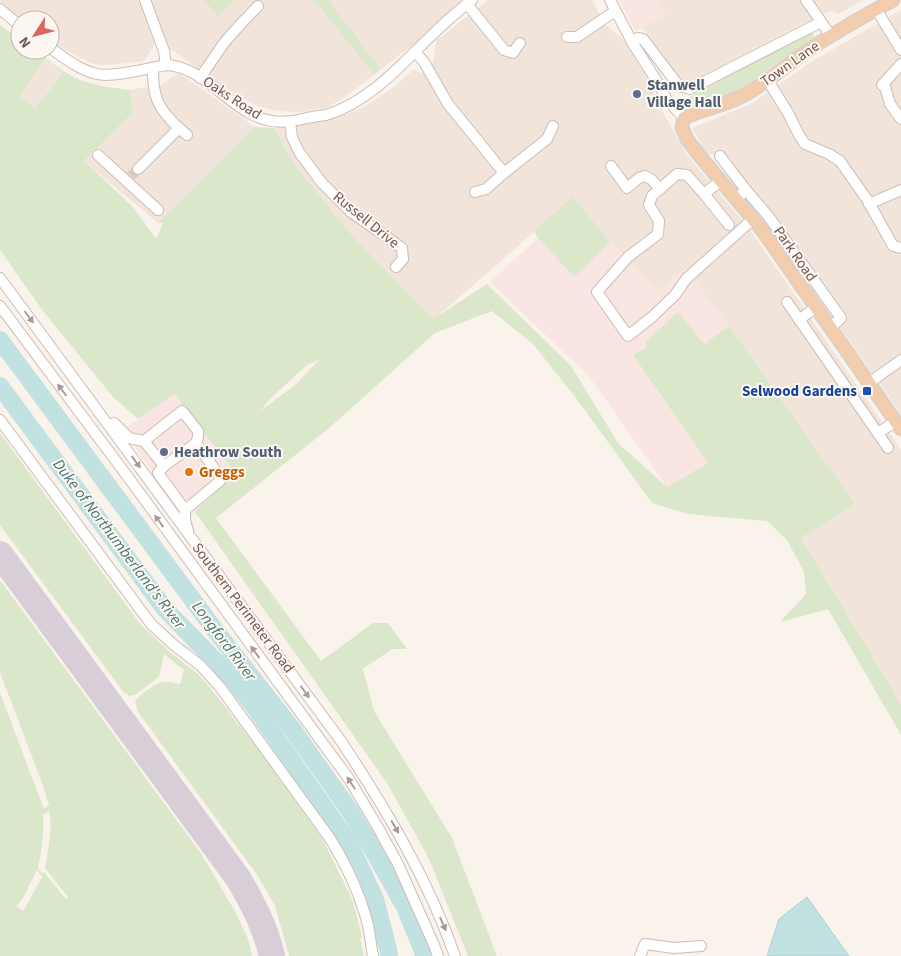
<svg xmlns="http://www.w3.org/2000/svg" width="901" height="956" viewBox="0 0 901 956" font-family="'Source Sans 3',sans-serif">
<rect width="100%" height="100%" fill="#faf3ec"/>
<g fill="#f1e4db">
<polygon points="0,0 462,0 414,44 345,97 326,108 300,112 277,111 257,106 225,88 169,48 162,32 144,61 120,64 100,65 91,63 74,55 50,41 50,20 20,20 0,1"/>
<polygon points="488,0 592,0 606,25 622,38 644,73 663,110 662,111 688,156 751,231 901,450 901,705 888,682 801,538 855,504 729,326 685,269 657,292 632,263 610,242 573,198 433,320 355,239 295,166 274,128 335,118 364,107 394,87 413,70 422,73 433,62 437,40"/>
<polygon points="656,0 864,0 838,14 830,11 800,25 691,82 683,82 642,27 665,16"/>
<polygon points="901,10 901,414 763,218 735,184 713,154 708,156 692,128 751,104 811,62"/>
<polygon points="46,58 64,71 35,109 20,96"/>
<polygon points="179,73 255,127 158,223 84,161 133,114 130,90 147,87 156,88"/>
</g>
<g fill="#f9e5e1">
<polygon points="619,0 656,0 665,16 635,31"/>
<polygon points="538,238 574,277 610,242 632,263 657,292 685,269 729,326 704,344 647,347 633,355 708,463 667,487 589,376 490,282"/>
<polygon points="175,394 235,475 195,512 190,515 156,477 133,444 126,427"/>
</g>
<g fill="#dbe7cb" fill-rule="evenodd">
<polygon points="204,0 235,0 218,16"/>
<polygon points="313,0 328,0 380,69 374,75 323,10"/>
<path d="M0,25L20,39V50H35L46,58L20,96L35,109L64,71C84,85 107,87 130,90L133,113L84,161L133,207L156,239L163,223H158L255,127L274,128L295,166L355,239L433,319L487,284L571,366L618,443L667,487L708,463L633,355L647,347L646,342L678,312L704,344L729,326L855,504L801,538L888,682L901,705V735L828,609L780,622L806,594L804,572L787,540L767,521L688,514L652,503L576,398L533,344L492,311L435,333L328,429L216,518L321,661L373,623H388L407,649H392L363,669L374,711L452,838L497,956H468L429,859L387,783L195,512L235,474L175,394L138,419L113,397L43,311L0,250ZM320,359L295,385L260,411L271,398L307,365Z"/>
<polygon points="811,31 814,37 737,92 708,102 689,102 684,100"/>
<polygon points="573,197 610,242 574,277 538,238 534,231"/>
<path d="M0,433L140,624L170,652L198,674L208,685L261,753L322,838L353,901L362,937L360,938L364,956H289L275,906L258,876L136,709L137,708L135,701C140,695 155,683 163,682C168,681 174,683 180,684L184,670L164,654L159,677L135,695L129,696L126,693L125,694L0,525Z"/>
<path d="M0,580L200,852L236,913L248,939L252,956H0V693L44,809L49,805L43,786L0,672ZM49,811C53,829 48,850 45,868L68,897L66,899L44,872L42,873L38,868C42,850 44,833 43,815ZM37,870L42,877L30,899L23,911L16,906L22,900Z"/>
</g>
<polygon fill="#c2e2e2" stroke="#a9d3d3" points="807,897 849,956 767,956 779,919"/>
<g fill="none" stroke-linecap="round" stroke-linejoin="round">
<g stroke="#c2e2e2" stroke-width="18">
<polyline points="0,340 218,634 293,730 350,811 367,839 405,907 423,951 424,956"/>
<polyline points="0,386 165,609 230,676 251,702 349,843 375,899 388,949 389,956"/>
</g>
<path stroke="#d7ced8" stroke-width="26" d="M0,554L238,878C253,904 265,926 272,956"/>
<polyline stroke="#d8ccc5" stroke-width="10" stroke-dasharray="10 5" stroke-linecap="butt" points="131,176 138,169"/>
<g stroke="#cebcb5" stroke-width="12">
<g id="minor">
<polyline points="145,0 164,51 166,65"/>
<polyline points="610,0 632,42 658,83 667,100 684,118"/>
<polyline points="806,0 831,36"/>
<polyline points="467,4 504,50 513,53 520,43"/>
<polyline points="0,9 20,26"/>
<polyline points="876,9 901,50"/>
<polyline points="567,37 577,37 615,11"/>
<polyline points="632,42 638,38 643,39 679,86 690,89 821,22"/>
<path d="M50,48C65,58 79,70 97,74C112,78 150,68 166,65C199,66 224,100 251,114C271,124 286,123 307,118C313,117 319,116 326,115C369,102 400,66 432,35C444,23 458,11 472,0"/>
<polyline points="415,52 424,62 448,104 504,173"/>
<polyline points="200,78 224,43 238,27 258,6"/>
<polyline points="767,79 788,113 799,135 805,144 829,154 840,161 868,201 893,246 901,248"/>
<polyline points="884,83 890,104 901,119"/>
<polyline points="882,85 901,64"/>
<polyline points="290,122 292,137 299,152 322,183 351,212 402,248 403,259 396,267"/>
<polyline points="179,128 187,135"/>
<polyline points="98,155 158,210"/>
<polyline points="720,156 746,190"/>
<polyline points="611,166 627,188 639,178 645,176 651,179 660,189"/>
<path d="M138,169L179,128C169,119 157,105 155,92C153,84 153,76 153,68"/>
<polyline points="720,181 704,194 729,225"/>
<polyline points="475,192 486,189 504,173 547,139 553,126"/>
<polyline points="704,194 687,175 677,174 652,196 649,205 659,221 658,234 628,257 597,292 628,336 652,317 675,295 686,279 753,219"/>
<polyline points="736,199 746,190 769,217 841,318 830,328"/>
<polyline points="869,204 901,190"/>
<path d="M0,278L341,741C386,809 428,879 455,956"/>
<polyline points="787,302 888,448"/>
<polyline points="0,306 125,473 349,779 376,824 398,864 434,945 438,956"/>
<polyline points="799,320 816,307"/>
<polyline points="869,383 901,360"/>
<path d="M0,420L151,624L174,645L201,666L220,687L329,837C346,864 360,894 368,925C370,935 371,946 373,956"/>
<polyline points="114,423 129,438 144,441 164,466 158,473 185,510 185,521 188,530"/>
<polyline points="878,433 896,421"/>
<polyline points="144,441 182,411 198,431 198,437 196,443"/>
<polyline points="164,466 196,443 221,478 220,481 185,510"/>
<polyline points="640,956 645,944 674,948 701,946"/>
</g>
</g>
<g stroke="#d8d0ce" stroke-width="15">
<path id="major" d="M893,0C864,16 835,32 807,51C788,64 768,81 748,93C728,105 705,108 684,118L682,128L687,139L699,155L762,230L901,429"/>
</g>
<use href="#minor" stroke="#fff" stroke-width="10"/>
<use href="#major" stroke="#f1cdad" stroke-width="12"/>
</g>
<defs><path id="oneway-solid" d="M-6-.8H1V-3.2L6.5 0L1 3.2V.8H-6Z" transform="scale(1.25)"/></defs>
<g fill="#ab9b97">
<use href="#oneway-solid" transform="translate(29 317) rotate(53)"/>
<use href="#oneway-solid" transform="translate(62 390) rotate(-127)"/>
<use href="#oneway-solid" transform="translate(136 462) rotate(54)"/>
<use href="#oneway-solid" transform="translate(159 521) rotate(-126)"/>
<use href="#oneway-solid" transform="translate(255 652) rotate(-126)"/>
<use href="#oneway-solid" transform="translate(305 692) rotate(54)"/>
<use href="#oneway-solid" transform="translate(351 783) rotate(-123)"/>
<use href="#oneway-solid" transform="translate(395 827) rotate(60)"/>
<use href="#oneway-solid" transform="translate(443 924) rotate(66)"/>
</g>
<g fill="#5c6f8a" stroke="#fdf7f2" stroke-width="2">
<circle cx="637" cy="94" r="5"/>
<circle cx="164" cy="452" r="5"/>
</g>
<rect fill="#1a4fb4" stroke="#fdf7f2" stroke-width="2" x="862" y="386" width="10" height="10" rx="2.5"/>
<circle fill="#e8710a" stroke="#fdf7f2" stroke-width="2" cx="189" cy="472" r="5"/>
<g text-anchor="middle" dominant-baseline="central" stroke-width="4" stroke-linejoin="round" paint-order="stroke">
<g font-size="15" fill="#735851" stroke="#fdf7f2">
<text transform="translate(790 64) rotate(-35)">Town Lane</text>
<text transform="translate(232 98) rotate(33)">Oaks Road</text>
<text transform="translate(366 220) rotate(39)">Russell Drive</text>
<text transform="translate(795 254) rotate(55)">Park Road</text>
<text transform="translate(243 608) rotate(53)">Southern Perimeter Road</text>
</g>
<g font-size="15" font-weight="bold" fill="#4e5e75" stroke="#fdf7f2" text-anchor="start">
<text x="647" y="85">Stanwell<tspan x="647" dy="17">Village Hall</tspan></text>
<text x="174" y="452">Heathrow South</text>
</g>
<g font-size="15" font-weight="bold" fill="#164399" stroke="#fdf7f2" text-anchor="end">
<text x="857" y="391">Selwood Gardens</text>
</g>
<g font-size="15" font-weight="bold" fill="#c56008" stroke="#fdf7f2" text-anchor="start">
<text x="199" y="472">Greggs</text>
</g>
<g font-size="16" font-style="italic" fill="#467576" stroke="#fdf7f2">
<text transform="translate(119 544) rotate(53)">Duke of Northumberland's River</text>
<text transform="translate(224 641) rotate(53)">Longford River</text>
</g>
</g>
<g transform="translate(35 35) rotate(234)"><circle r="24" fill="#fdf7f2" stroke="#c6b7b2"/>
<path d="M0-4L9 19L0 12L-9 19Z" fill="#d56960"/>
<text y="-8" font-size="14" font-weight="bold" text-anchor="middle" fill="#735851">N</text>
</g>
</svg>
